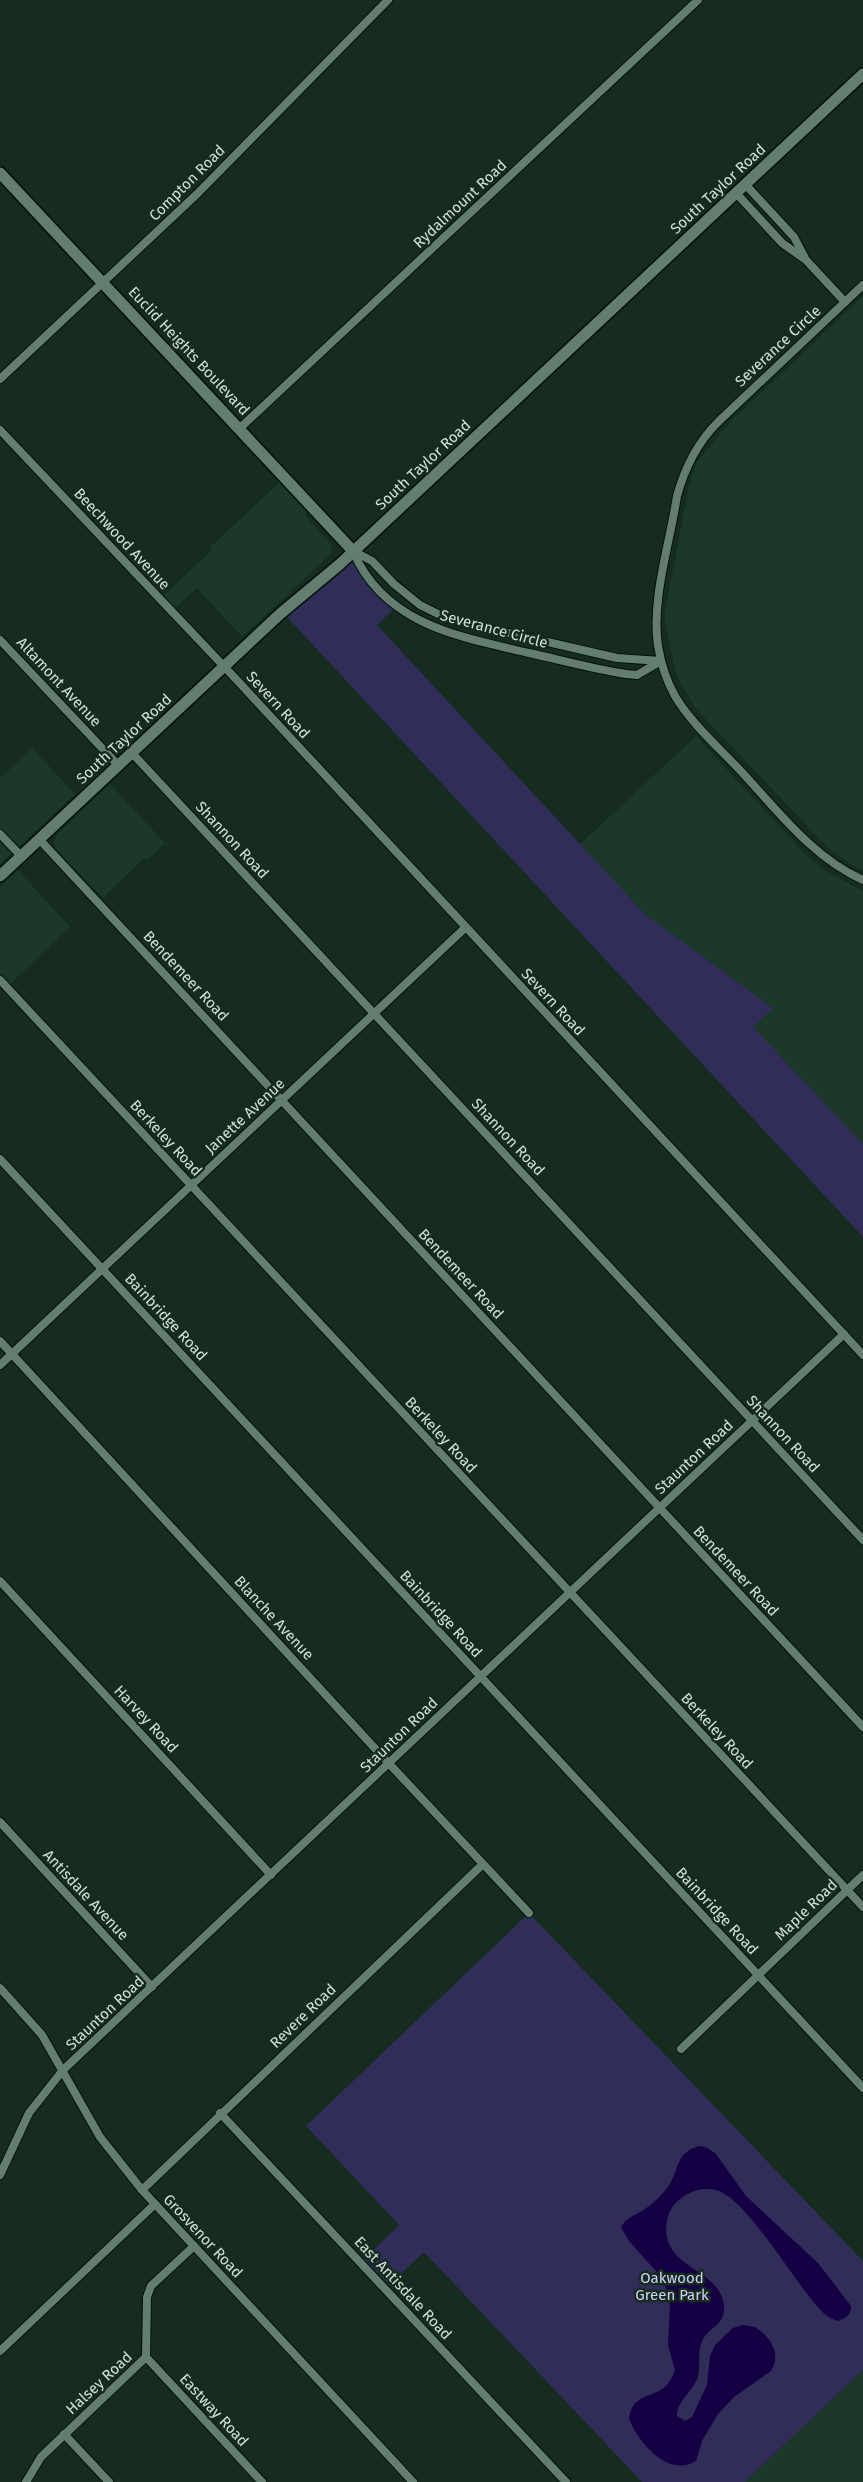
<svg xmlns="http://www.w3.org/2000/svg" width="863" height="2482" viewBox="0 0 863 2482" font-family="'Fira Sans',sans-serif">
<rect width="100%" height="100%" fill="#152c1f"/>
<g fill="#1b3829">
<polygon points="863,296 863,870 852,865 829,849 696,709 677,677 665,624 665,611 689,486 697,462 731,421"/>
<polygon points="280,482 304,507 307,518 331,544 332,553 242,637 197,588 175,608 163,596 212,550 210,547"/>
<polygon points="696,736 805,854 823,869 863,891 863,1187 562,861"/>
<polygon points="32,748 75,794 0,864 0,778"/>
<polygon points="110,784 165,843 147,860 144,858 103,898 56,849 54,842 57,834"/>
<polygon points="18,870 70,927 4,990 0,986 0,887"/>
<polygon points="863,2370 863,2482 745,2482"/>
</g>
<g fill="#302d58">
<polygon points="353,551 360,569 397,606 377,625 646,915 773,1008 753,1027 863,1144 863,1237 288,618 280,614"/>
<polygon points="529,1913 863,2261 863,2370 745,2482 642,2482 424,2252 389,2285 364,2259 399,2225 306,2126"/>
</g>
<path fill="#140043" d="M700,2146L706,2147L716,2154L746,2196L818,2263L851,2306C851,2315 846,2318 838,2321C823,2317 814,2302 805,2291C787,2268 742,2196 716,2190C707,2188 697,2189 690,2193C678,2198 669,2208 667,2221C658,2271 725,2267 724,2310C724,2323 712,2327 705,2336C696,2348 701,2363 698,2376C694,2391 677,2400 677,2416L685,2421L692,2417L707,2385L710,2356L715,2345L733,2328L743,2325L755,2327L763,2333L771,2342L775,2352V2362L771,2371L734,2397L718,2414L702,2441L696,2461C668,2478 639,2443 629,2419C634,2385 664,2405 675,2370L668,2345L670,2304L663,2279L629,2241L621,2227C627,2217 636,2215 645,2209C654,2203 662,2195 668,2187C680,2169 675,2152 700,2146Z"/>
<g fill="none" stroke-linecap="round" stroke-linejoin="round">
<g stroke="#011409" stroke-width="10">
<g id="street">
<polyline points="745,184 794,237 805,258"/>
<polyline points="736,193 782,243 806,260 845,302"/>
<path d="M863,285L718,422C697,443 685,467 677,496C670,543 651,599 658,646C661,664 666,680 675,696C691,723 716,745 737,767C775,807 811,857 863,880"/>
<polyline points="0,379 197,194 388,0"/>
<polyline points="240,428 698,0"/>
<polyline points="0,430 234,677 863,1355"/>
<path d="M353,551C384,625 461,637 529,653C561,660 593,669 626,674L637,675L661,661"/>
<polyline points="353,551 372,561 394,584 420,605 448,619 617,658 661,661"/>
<polyline points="0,640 118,765"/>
<polyline points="132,753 863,1540"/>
<polyline points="0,834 21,856"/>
<polyline points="39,839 863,1727"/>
<polyline points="0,980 863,1907"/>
<polyline points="0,1159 863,2088"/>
<polyline points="0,1341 381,1755 529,1913"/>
<polyline points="0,1365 466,927"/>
<polyline points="0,1581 271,1875"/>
<polyline points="0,1822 152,1987"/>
<polyline points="0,1988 42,2035 100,2137 142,2190 413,2482"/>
<polyline points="681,2049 863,1875"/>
<polyline points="220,2113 566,2482"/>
<polyline points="0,2175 29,2113 63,2070 844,1334"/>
<polyline points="142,2190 483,1864"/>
<polyline points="0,2351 155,2204"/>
<polyline points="146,2357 262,2482"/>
<polyline points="64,2434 109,2482"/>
<polyline points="26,2482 41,2457 146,2357 147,2297 151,2286 194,2246"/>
</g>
</g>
<g stroke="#011409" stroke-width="14">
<g id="secondary">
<polyline points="0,173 353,551"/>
<polyline points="0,876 280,614 340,564 863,74"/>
</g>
</g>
<use href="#street" stroke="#647d6e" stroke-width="8"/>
<use href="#secondary" stroke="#647d6e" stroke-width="11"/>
</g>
<g text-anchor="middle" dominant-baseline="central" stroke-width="5" stroke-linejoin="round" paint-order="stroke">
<g font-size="15" fill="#d3e0d8" stroke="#152c1f">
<text transform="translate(187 183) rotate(-45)">Compton Road</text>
<text transform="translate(718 189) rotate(-43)">South Taylor Road</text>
<text transform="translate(460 204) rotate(-43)">Rydalmount Road</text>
<text transform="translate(778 346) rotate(-43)">Severance Circle</text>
<text transform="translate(189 351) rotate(47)">Euclid Heights Boulevard</text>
<text transform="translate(423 465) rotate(-43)">South Taylor Road</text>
<text transform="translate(122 539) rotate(47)">Beechwood Avenue</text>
<text transform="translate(494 629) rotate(15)">Severance Circle</text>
<text transform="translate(59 682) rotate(47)">Altamont Avenue</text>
<text transform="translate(278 705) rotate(47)">Severn Road</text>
<text transform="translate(124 739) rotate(-43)">South Taylor Road</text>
<text transform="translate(232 840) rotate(47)">Shannon Road</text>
<text transform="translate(186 976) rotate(47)">Bendemeer Road</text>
<text transform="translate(553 1002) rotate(47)">Severn Road</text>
<text transform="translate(245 1116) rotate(-43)">Janette Avenue</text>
<text transform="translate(508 1137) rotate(47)">Shannon Road</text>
<text transform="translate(166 1138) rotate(47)">Berkeley Road</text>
<text transform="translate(461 1274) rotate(47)">Bendemeer Road</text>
<text transform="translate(166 1317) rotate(47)">Bainbridge Road</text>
<text transform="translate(783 1434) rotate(47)">Shannon Road</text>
<text transform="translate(441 1435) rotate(47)">Berkeley Road</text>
<text transform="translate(694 1457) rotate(-43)">Staunton Road</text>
<text transform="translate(736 1571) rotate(47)">Bendemeer Road</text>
<text transform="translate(441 1614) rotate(47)">Bainbridge Road</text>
<text transform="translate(274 1618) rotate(47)">Blanche Avenue</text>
<text transform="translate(146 1719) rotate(47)">Harvey Road</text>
<text transform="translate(717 1731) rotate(47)">Berkeley Road</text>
<text transform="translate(399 1735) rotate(-44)">Staunton Road</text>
<text transform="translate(86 1895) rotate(47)">Antisdale Avenue</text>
<text transform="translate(806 1910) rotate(-44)">Maple Road</text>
<text transform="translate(717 1911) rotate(47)">Bainbridge Road</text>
<text transform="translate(105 2013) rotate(-43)">Staunton Road</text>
<text transform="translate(303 2016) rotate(-44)">Revere Road</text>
<text transform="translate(203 2236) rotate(47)">Grosvenor Road</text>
<text transform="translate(403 2288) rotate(47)">East Antisdale Road</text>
<text transform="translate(99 2383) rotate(-43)">Halsey Road</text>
<text transform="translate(214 2410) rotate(47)">Eastway Road</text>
</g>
<g font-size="15" fill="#d0d0fa" stroke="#152c1f">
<text x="672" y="2278">Oakwood<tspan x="672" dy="17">Green Park</tspan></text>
</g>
</g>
</svg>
